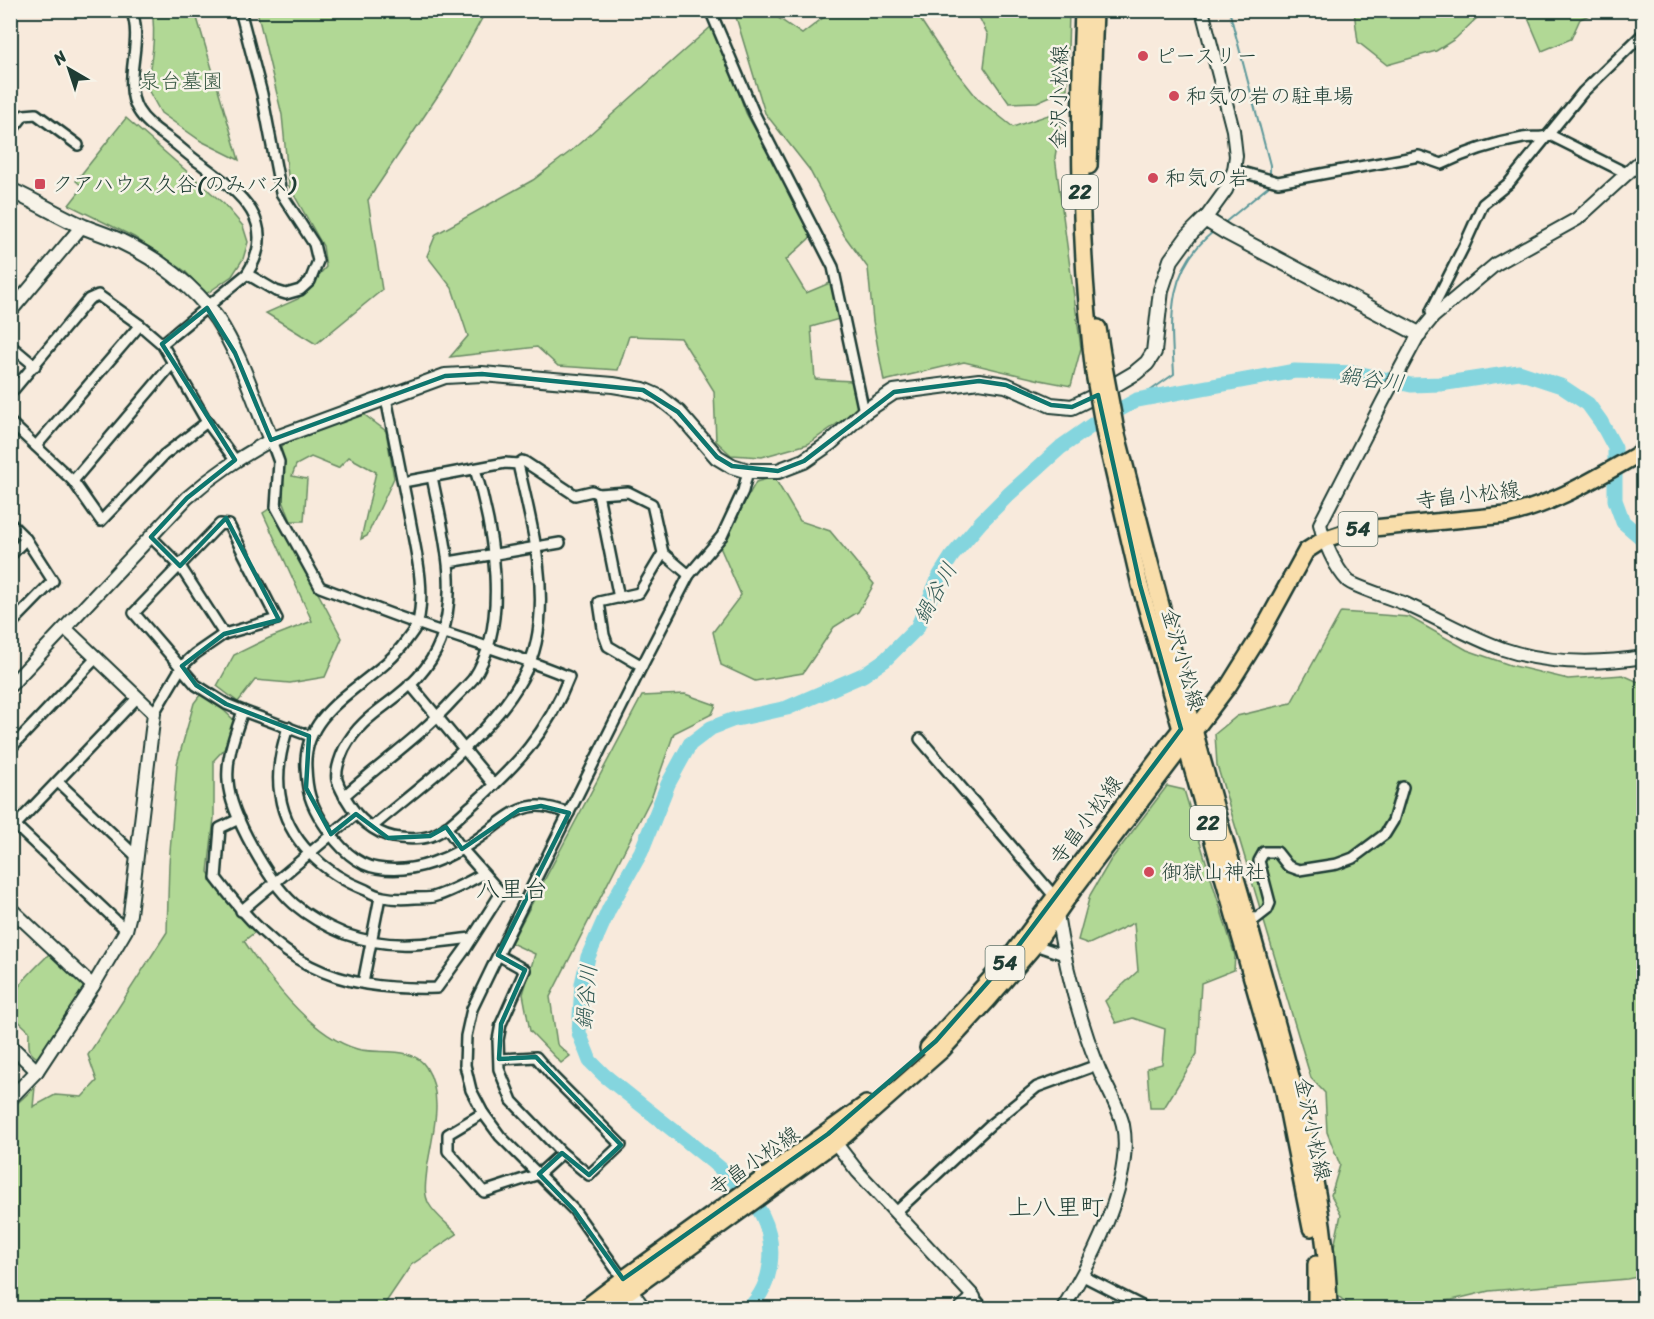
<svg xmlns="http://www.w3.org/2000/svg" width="1654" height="1319" viewBox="0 0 1654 1319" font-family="Sriracha,'Klee One',sans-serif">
<rect width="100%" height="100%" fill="#f8eadc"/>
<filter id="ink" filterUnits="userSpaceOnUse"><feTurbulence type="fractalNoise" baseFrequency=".0167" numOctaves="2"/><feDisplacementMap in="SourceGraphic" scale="12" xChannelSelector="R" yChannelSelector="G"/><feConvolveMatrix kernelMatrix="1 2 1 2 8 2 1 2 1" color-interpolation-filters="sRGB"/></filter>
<g filter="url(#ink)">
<g fill="#b1d895" stroke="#688a64" stroke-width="1.5">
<path d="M152,11H195L239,160L201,141L161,113L146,86C152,60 156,37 152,11Z"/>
<polygon points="257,11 486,11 447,82 368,200 382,290 316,344 266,313 298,299 326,267 323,246 289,186 282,115"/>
<polygon points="747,11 768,11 802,34 832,11 922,11 920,19 947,60 978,99 1013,127 1063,110 1055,157 1081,348 1071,386 1040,380 964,362 884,381 873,321 868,268 844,235 809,169 765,113 736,17"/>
<polygon points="976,11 1069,11 1067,89 1037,102 1009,103 984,67 988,35"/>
<polygon points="1480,11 1480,15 1455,39 1436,51 1387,65 1358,42 1354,11"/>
<polygon points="1525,11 1598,11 1580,19 1571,39 1542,51"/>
<polygon points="714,24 746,113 813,235 786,260 806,293 832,282 839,319 811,327 815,379 852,381 858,409 808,444 762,457 731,455 716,441 714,391 681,338 629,336 618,370 558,366 537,347 450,357 468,336 452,288 427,256 436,234 533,180 571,151"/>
<polygon points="126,118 224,204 243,226 248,242 243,259 232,276 206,294 185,271 134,237 69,205 83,187 76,181"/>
<polygon points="362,413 386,431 394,478 367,536 361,539 376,472 349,457 338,468 311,457 296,465 292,476 307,479 304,521 291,521 283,501 280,448 289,440"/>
<polygon points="774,477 800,521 830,531 874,584 858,612 834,627 803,673 755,681 721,665 713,632 741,595 720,547 756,482"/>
<polygon points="272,507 342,638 325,677 290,683 255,680 238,702 217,686 234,655 269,638 312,621 263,513"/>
<polygon points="1341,612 1409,617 1467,650 1510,665 1568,679 1623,675 1643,684 1643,1276 1627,1279 1489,1291 1452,1300 1382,1308 1348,1304 1337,1295 1332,1257 1341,1214 1331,1195 1340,1165 1327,1132 1325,1093 1311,1078 1217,765 1215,734 1237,716 1291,703"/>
<path d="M203,691L234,720L226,747L214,760V818L208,872L234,909L255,932L244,941C269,979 312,1036 357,1049C378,1055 413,1045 426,1067C445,1097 432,1135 427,1169C426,1181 423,1193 429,1204C435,1215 449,1225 457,1234L411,1265L382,1308H11L10,1110L35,1087L33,1107L55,1095L82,1097L97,1081L88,1055L167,932L169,864L177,764L194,703Z"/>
<polygon points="685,694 716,705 712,714 674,733 652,796 550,997 557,1044 570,1056 561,1063 530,1031 523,994 535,954 511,943 642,696"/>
<polygon points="1167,786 1184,790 1235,956 1234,970 1201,983 1197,1054 1164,1108 1150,1108 1147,1068 1162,1064 1165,1029 1133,1018 1116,1023 1105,1001 1138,971 1134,923 1089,944 1078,940 1090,895 1110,861"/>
<path d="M49,954H53L85,985L41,1059C26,1055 29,1044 29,1031L11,1014C10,988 32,972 49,954Z"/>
</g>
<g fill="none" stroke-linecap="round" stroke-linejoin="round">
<g stroke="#5c989a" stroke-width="2">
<polyline points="1229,10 1270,165 1270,176"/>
<polyline points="1223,224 1268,187 1269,182"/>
<path d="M1137,400L1174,374C1171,318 1165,271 1214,231"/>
</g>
<path stroke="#84d5de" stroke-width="15" d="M749,1308C773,1285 777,1245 762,1215C747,1187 711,1161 687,1141C659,1119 631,1097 604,1075L590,1061L579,1033L582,984L588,957L609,909L641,852L668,784L690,744L711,728L732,720L787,708L863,675L885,660L917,628L940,575L952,556L981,522L1009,494L1061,447L1095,423L1137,400L1295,371L1357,373L1411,385L1440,384L1519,372L1561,386L1588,404L1601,422L1615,448V500L1623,522L1644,540"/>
<g stroke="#1f3d34" stroke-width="14">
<g id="minor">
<path d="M131,10C145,42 121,81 138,110C145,122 157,130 168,138C179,146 189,156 201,164C240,193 280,222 247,274L162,344"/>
<polyline points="240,10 262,94 281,193 314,244 318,261 310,281 300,290 286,294 276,291 247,274"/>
<polyline points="710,10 754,113 833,267 864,412"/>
<polyline points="10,133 24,115 36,114 78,145"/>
<path d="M1234,170L1278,182L1419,156L1442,164C1468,151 1495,143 1523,138C1532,136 1542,139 1550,135L1628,174"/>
<polyline points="1643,245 1644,243"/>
<polyline points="1433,317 1431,311 1465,244 1483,204 1509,183 1583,92 1644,33"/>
<polyline points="10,345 35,366"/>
<polyline points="10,394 89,299 98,295 140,325 162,344 207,422 235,460"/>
<path d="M386,398C394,437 401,475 409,514C415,549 426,586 418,622C416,629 410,635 406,641C376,685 302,705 306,768C307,791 310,803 323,823C335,842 354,864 377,868C414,875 454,857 483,835C497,825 511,811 529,807C543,804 555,809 569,813"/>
<polyline points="10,422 73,481 101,521 164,455 207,422"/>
<path d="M271,440L279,462L276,507L320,587C352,599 384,612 416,623C467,641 519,656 569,677C547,734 516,766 471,806C459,816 447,830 431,836C422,839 409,839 400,838C382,837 362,823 352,808C346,799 340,790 337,780C335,770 340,758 344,749C363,713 393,705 418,677C427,667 435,655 440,642C460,588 443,532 432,477"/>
<polyline points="36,446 140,325"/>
<polyline points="518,464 522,461 525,462 575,495 592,491 598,494 628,492 652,504 663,553 639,593 599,602 604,635 608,646 642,666"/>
<polyline points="73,481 173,363"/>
<polyline points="598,494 619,598"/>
<polyline points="10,523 26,539 53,581 10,625"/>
<polyline points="151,537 180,566 224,634"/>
<polyline points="663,553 689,575"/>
<polyline points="10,556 26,539"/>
<polyline points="449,562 560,543"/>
<polyline points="410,684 494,785"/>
<polyline points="154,713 182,666 195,654 224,634 277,619 229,525 220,524 134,613 196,685 226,704 243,711"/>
<path d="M288,727C281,750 276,772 280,795C287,841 325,874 366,890C371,893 377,896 383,897C393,899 404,899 415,898C421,898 428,898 433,897C451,892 468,882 483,874"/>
<path d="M310,736L243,711C235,734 226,757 228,781C230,815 269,882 294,904C308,916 328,927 345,934C390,950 425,944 471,938"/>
<polyline points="920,739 1055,897"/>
<polyline points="10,749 97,657"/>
<polyline points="58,782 136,856"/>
<path d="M344,796C381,763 421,736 454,699C460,693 467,686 473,679C511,624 493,528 475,469"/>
<path d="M239,819L220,828L216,878C280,963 330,991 437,988L466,948L501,893L462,849L446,827"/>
<polyline points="16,826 126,930"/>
<path d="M372,827C426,781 520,716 536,643C549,585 531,521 518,464L505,463L403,482"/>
<polyline points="10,831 138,697"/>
<polyline points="241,911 356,814"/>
<polyline points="1249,924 1267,910 1270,903 1259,861 1264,852 1277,852 1288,866 1299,870 1337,864 1353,858 1385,834 1393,821 1403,787"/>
<polyline points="1035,945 1064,955"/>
<polyline points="498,955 525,970 501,1024 498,1040 499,1069 512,1101 562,1153 589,1175 621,1145 553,1077 536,1057 499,1059"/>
<polyline points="363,983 380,897"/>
<polyline points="483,1113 448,1134 448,1151 484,1192 539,1174 562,1153"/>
<polyline points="895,1213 990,1125 1037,1087 1097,1065"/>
<polyline points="1083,1276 1146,1308"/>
<polyline points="623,1279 574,1210 500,1136 483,1113 471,1090 465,1065 466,1036 472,1009 498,955 642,666 689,575 722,536 743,491 748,471"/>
<polyline points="974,1297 983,1308"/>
</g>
</g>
<g stroke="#1f3d34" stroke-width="16">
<g id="tertiary">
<polyline points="1202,10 1233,130 1236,156 1234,170 1226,190 1205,219"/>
<path d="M1644,158L1577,219L1496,264L1433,317L1419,334L1383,401L1320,524C1324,542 1335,568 1348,581C1353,586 1393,599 1403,603C1436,617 1469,637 1503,649C1547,664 1598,664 1644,657"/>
<polyline points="10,312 82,226"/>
<path d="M10,686L187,498C214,474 239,458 271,440"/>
<polyline points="10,908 93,986"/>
<path d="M1056,908C1064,962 1078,1016 1098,1067C1105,1085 1119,1107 1123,1125C1134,1180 1091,1263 1063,1308"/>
<polyline points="10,1045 37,1071"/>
<polyline points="10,1099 37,1071 93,986 126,930 130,914 154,713 66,629"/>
<polyline points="830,1136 858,1172 974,1297 961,1308"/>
<polyline points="627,1285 644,1308"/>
</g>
</g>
<g stroke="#1f3d34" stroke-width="18">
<path id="secondary" d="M10,190C35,201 59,216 84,227C97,232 110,236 122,242C158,259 194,286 217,319C241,356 254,400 271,440L445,376L482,374L613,385L643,390L659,397L678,412L717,457L732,466L748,471H778L804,461L830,443L864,412L894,392L979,381L1006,385L1051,405L1072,407L1101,393L1135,373L1147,363L1154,352L1161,290L1171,260L1190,234L1205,219L1226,232L1419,334"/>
</g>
<g stroke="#1f3d34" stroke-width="20">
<g id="primary">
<path d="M1083,10C1078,132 1079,252 1094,373"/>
<polyline points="1089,166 1095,10"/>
<polyline points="1098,328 1104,367"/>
<path d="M1116,431C1152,569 1186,707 1226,844C1244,905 1261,966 1278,1028C1303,1119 1327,1213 1329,1308"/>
<polyline points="1105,435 1140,585 1283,1087 1311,1228"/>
<polyline points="928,1048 1010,957 1169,744 1181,729 1187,726"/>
<polyline points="1316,1264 1316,1308"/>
<polyline points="585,1308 623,1279 866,1104"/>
<path d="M606,1308L844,1136L943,1049L988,1000L1035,945L1074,889L1229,685L1259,637L1306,551L1323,540L1353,530L1506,515C1556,504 1599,476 1644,451"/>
</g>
</g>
<use href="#minor" stroke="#f7f3e8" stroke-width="9"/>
<use href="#tertiary" stroke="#f7f3e8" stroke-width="12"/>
<use href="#secondary" stroke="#f7f3e8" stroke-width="14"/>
<use href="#primary" stroke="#f9deab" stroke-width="15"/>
<g stroke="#1f3d34" stroke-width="20" stroke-linecap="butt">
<g id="primary-bridge">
<polyline points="1104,367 1116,431"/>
<polyline points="1094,373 1105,435"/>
</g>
</g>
<use href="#primary-bridge" stroke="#f9deab" stroke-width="15"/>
</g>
</g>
<path fill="none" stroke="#0f766e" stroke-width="4.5" stroke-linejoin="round" d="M207,308L235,353L271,440L445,376L482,374L643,390L678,412L717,457L732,466L778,471L804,461L894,392L979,381L1006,385L1051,405L1072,407L1098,395L1140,585L1181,729L1010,957L936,1041L828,1134L623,1279L574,1210L539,1174L562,1153L589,1175L621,1145L536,1057L499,1059L501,1024L525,970L498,955L569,813L541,806L519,810L462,849L446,827L430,836L388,838L356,814L331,834L306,788L309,736L226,704L196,685L182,666L224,634L279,620L226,518L180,566L151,537L187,498L235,460L162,344Z"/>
<g fill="#d1495b" stroke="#f7f3e8" stroke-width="2">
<circle cx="1143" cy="56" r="6"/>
<circle cx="1174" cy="96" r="6"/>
<circle cx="1153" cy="178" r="6"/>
<rect x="34" y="178" width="12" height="12" rx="3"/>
<circle cx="1149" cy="872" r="6"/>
</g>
<g text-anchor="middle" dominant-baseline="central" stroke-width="5" stroke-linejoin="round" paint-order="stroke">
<g fill="#f7f3e8" stroke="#60746a" stroke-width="1.5">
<rect x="1062" y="175" width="36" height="34" rx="4.5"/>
<rect x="1338.5" y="512" width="39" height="34" rx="4.5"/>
<rect x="1190" y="806" width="36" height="34" rx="4.5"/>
<rect x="985.5" y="946" width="39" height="34" rx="4.5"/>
</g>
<g font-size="20" font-weight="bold" fill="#1f3d34">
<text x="1080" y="192">22</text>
<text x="1358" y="529">54</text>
<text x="1208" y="823">22</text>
<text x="1005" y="963">54</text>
</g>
<g font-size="21" fill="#1f3d34" stroke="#f7f3e8" text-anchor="start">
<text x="1155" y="56">ピースリー</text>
<text x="1186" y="96">和気の岩の駐車場</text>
<text x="1165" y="178">和気の岩</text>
<text x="52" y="184">クアハウス久谷(のみバス)</text>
<text x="1161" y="872">御獄山神社</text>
</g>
<g font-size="21" fill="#3c5c47" stroke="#f7f3e8">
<text x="181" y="81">泉台墓園</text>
</g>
<g font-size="21" fill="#1f3d34" stroke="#f7f3e8">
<text transform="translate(1059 97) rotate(-89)">金沢小松線</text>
<text transform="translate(1468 495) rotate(-7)">寺畠小松線</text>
<text transform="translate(1183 659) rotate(74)">金沢小松線</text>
<text transform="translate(1086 820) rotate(-53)">寺畠小松線</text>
<text transform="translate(1313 1129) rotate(78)">金沢小松線</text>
<text transform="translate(754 1161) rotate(-35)">寺畠小松線</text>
</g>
<g font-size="22" font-style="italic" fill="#335b56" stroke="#f7f3e8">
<text transform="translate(1372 379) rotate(8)">鍋谷川</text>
<text transform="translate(935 593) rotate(-61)">鍋谷川</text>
<text transform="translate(586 997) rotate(-85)">鍋谷川</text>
</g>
<g font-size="24" fill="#1f3d34" stroke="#f7f3e8">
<text x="512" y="889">八里台</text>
<text x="1056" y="1207">上八里町</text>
</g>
</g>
<rect width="1654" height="1319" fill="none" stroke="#f7f3e8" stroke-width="36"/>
<rect x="18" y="18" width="1618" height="1283" fill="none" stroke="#1f3d34" stroke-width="2" filter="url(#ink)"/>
<g transform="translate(69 69) rotate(321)" stroke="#f7f3e8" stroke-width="4.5" paint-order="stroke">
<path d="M0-4.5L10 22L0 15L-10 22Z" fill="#1f3d34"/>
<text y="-9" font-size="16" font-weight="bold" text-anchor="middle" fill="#1f3d34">N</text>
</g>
</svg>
